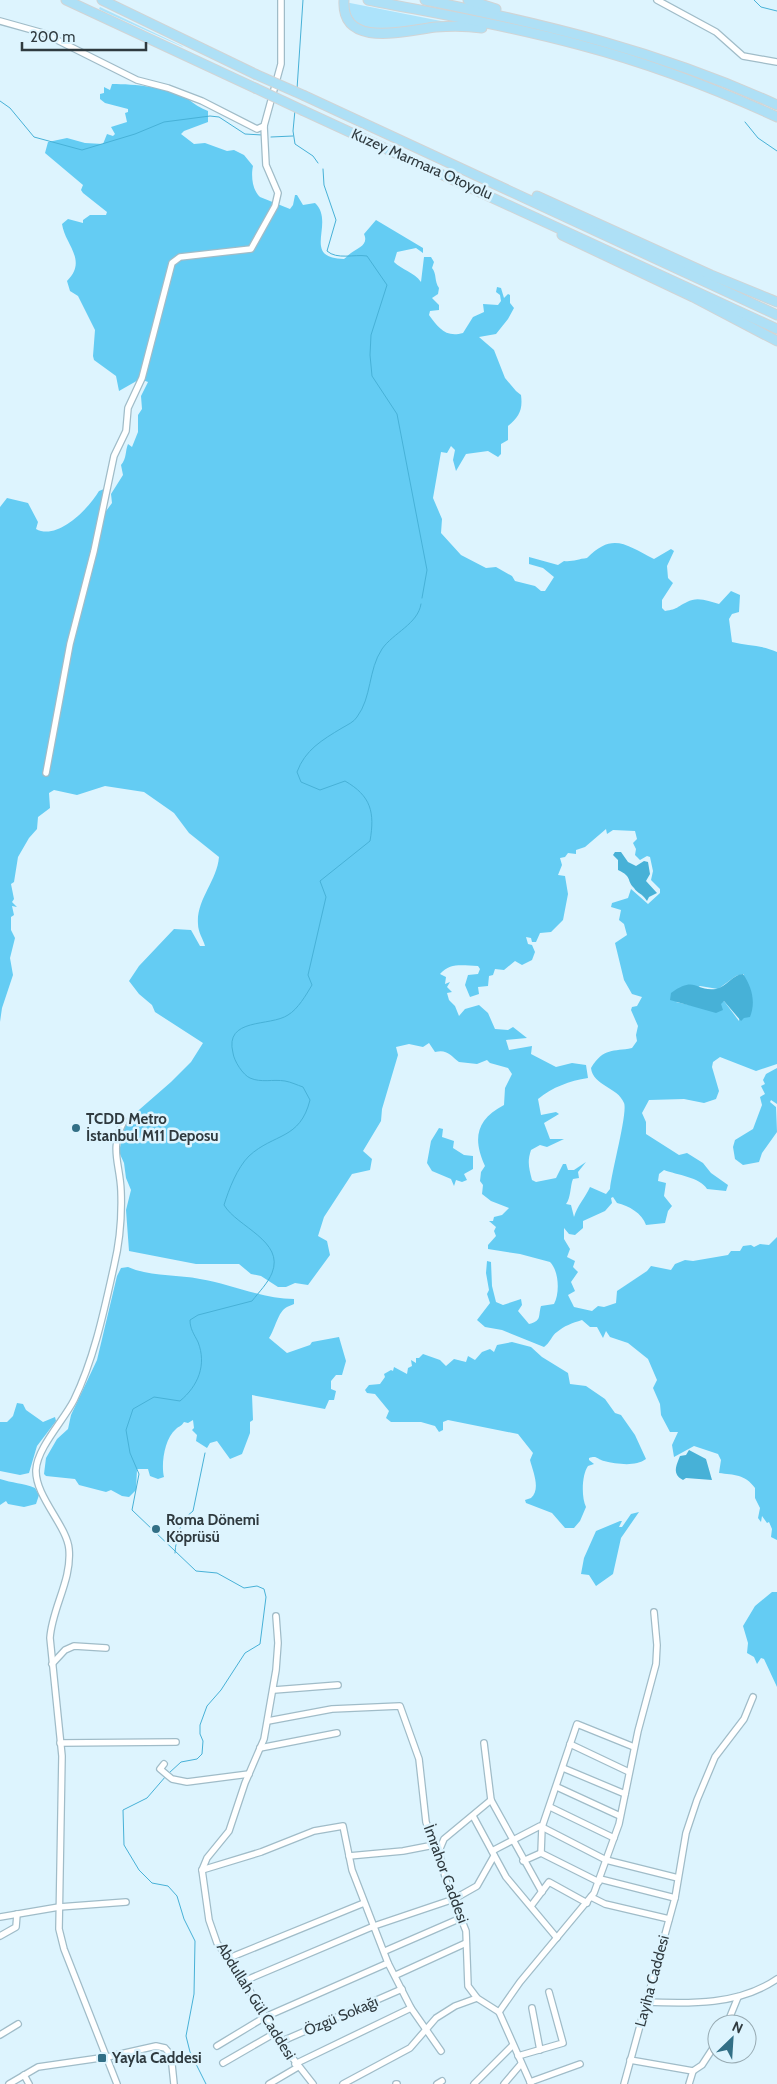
<svg xmlns="http://www.w3.org/2000/svg" width="777" height="2084" viewBox="0 0 777 2084" font-family="Cabin,sans-serif">
<rect width="100%" height="100%" fill="#ddf4fe"/>
<g fill="#ace3fb">
<polygon points="345,2 451,23 371,32 351,19"/>
<polygon points="100,7 182,46 183,47 105,12 99,9"/>
</g>
<g fill="#64ccf3" fill-rule="evenodd">
<path d="M112,84C134,84 168,87 188,99C194,104 200,108 208,111V122L184,131L181,134L194,144L205,143L227,151L234,150L244,155L253,166C251,175 252,190 260,197L290,209L293,205L295,195H297L303,205L315,203C336,223 300,258 344,259C347,257 348,255 351,253C358,248 369,245 364,234L376,220L423,248V253L416,248L397,252L394,262C402,270 414,272 421,282L424,257H431L434,262L432,268C437,274 434,281 439,288L438,294L432,298L439,305V310L430,311L429,315C438,327 445,338 463,333L473,317L484,312L483,304L498,305L501,301L500,295L496,292L497,287L501,288L504,298L508,294L510,295V303L514,308L508,319L496,334L479,337L494,350L505,378L516,391L521,395C523,410 519,417 508,426V440L501,444V454L498,457L488,451L466,454L456,471L453,460L455,450L451,446L447,453L441,452L433,498L442,519L441,533L461,555L486,568L496,567L512,576L515,581L535,586L541,591H545L554,577L543,568L529,564V557L558,565L564,561C572,562 578,559 587,558C613,532 626,545 654,559L671,549L674,551L667,566L668,578L673,583L662,600V608L665,611C679,609 676,607 687,602C697,596 709,601 719,604L731,591L740,595L739,612L732,614L729,619L732,642C748,646 762,645 777,652V1064L756,1071L720,1057L713,1062L712,1067L719,1091L716,1099L704,1103L684,1099L649,1100L642,1113L646,1122V1134L679,1155L687,1153L703,1163L711,1173L728,1185L726,1191L707,1189C700,1177 677,1175 664,1170L659,1174L658,1181L666,1183L664,1196L672,1206L668,1211L665,1223L646,1225C642,1213 629,1206 617,1203L613,1197L611,1198L612,1203L605,1211L583,1221V1228L575,1235L569,1234L564,1228V1239L570,1249L567,1257L575,1261L573,1267L578,1272L571,1282L575,1291L568,1295L574,1307L592,1311L598,1306L604,1307L616,1303L617,1291L647,1271L651,1266L671,1270L675,1264L685,1260L693,1261L728,1255L731,1251H740L743,1246L751,1245L754,1247L760,1244L769,1245L777,1237V1540L771,1537L772,1529L769,1522L767,1523L762,1516L761,1522L758,1518L760,1508L755,1498V1488C745,1474 734,1475 719,1473L721,1460L718,1454L694,1446L674,1457L672,1445L678,1432H670L661,1415L660,1404L653,1388L657,1380L648,1359L628,1343L610,1337L606,1331L603,1338L597,1327H590L582,1320C572,1323 564,1326 557,1332C552,1335 550,1343 544,1347L502,1330L485,1327L477,1320L490,1303L487,1294L489,1290L486,1273L487,1261L491,1262L492,1286L496,1302L503,1305L521,1299L522,1305L518,1311L529,1324C542,1321 538,1316 541,1306L554,1304C560,1293 559,1271 550,1262L520,1254L488,1249V1245L496,1236L494,1231L496,1227L489,1221H493L494,1217L502,1215L509,1208L491,1201L482,1194L483,1185L480,1181L481,1172L485,1166C473,1140 475,1120 504,1105L505,1088L512,1074L508,1068L490,1063L487,1060L477,1064L459,1062C450,1055 447,1049 435,1052L429,1043L423,1047L409,1044L396,1047L398,1055L382,1109L381,1121L363,1151L372,1159L370,1170L352,1174L324,1217L318,1236L327,1241L330,1255L308,1285L295,1283L286,1287H278L261,1276L251,1274L239,1264H196L129,1251L126,1210L131,1190L126,1178L124,1163L119,1152L125,1125L132,1116L171,1082L191,1062L203,1043L155,1012L152,1005L139,994L129,981L139,966L174,929L191,930L200,946H205C203,939 198,932 198,924C196,900 217,881 219,857L189,833L174,813L144,792L105,786L77,795L54,790L49,793L50,808L38,817L37,829L29,838L18,857L14,882L11,884L14,899L12,902L17,907L12,906L14,915L11,917V930L15,938L10,958L13,975L2,1008L0,1022V507L7,498L28,503L38,522L36,529C58,541 89,508 99,491L104,489L103,511H106L112,503L111,494L123,475L121,465C127,458 125,451 128,444L132,447L138,432V415L142,409L141,396L148,382L140,379L119,391L116,376L94,360L93,356L95,330L78,296L70,291L67,281C88,260 65,245 62,224L68,219L83,223V220L90,215H106L107,212L83,193L81,190L83,185L45,153L48,142L67,138L85,143L103,144L107,134L113,136L115,134L111,127L127,122L125,113L128,112V109L105,103L100,99V94L104,93V87L110,90ZM606,829L607,834L613,830L635,831L637,839L633,843L636,849L635,855L640,860L647,856L650,857L653,871L651,880L660,889V893L648,904L631,889L628,898L612,903L611,907L621,910L619,920L624,924L627,935L615,943L624,980L632,994L642,997L637,1006L632,1007L631,1010L638,1026L636,1035L637,1041L632,1048C613,1052 604,1047 591,1068C593,1086 618,1087 624,1103C628,1112 611,1174 610,1189L606,1194L590,1187C585,1198 577,1206 574,1217L571,1205L566,1204C571,1198 570,1186 573,1179L579,1178L578,1172L586,1162L574,1170H568L566,1164H563L556,1178L536,1182L532,1180C529,1168 527,1162 531,1150L540,1145L547,1147L564,1139H550L544,1123L559,1114L556,1112L541,1115L538,1099C553,1087 569,1081 588,1078L586,1065L572,1063L556,1067L531,1054L532,1046L509,1050L506,1040L527,1038L513,1027L508,1030L495,1029L488,1013L479,1005L465,1009L459,1016L455,1006L449,1000L447,993L452,992L447,987L450,982L445,984L446,977L440,974C451,962 463,966 478,966L480,969L478,974L468,975L465,985L470,997L479,994L478,987L488,986L489,976L493,975L495,969L504,970L515,961L522,965L532,960L535,952L532,945L528,944L526,937L531,938L532,942H536L540,933L551,932L563,920L568,894L565,876L558,875L562,865L560,858L565,857L568,853L576,854V850L585,847ZM744,974L739,1021L724,1001L708,1009L676,1002L700,986L718,989L736,976Z"/>
<polygon points="777,1068 777,1104 771,1100 770,1102 776,1107 777,1132 762,1153 759,1162 743,1165 735,1159 733,1147 735,1140 753,1129 762,1105 760,1097 765,1094 761,1086 765,1084 763,1080 766,1074"/>
<polygon points="439,1128 443,1129 442,1137 454,1141 453,1148 464,1155 473,1156 473,1169 464,1174 467,1180 462,1182 456,1180 454,1186 451,1179 432,1171 427,1163 431,1141"/>
<path d="M128,1267C151,1277 176,1274 200,1279C231,1284 263,1299 294,1299V1304C292,1305 289,1306 287,1307C278,1311 275,1330 269,1338L287,1353L310,1345L312,1342L339,1337L346,1361L342,1375H336L331,1381V1389L336,1391L334,1400H329L325,1409L252,1395L253,1420L250,1422V1433L242,1454L230,1459L217,1441L210,1443L207,1448L196,1441L197,1435L192,1430L194,1428L193,1420L188,1423L184,1422C181,1427 179,1426 176,1429C164,1439 161,1465 164,1477L158,1479L150,1476L148,1469H137L136,1490L129,1497L122,1496L111,1490L106,1492L79,1485L75,1479L46,1476L44,1474L46,1458L57,1439L68,1429L71,1415L97,1360L117,1276L121,1268Z"/>
<path d="M512,1342L531,1347L542,1357L568,1373L570,1384L586,1386L605,1399L615,1413L621,1415L635,1435L646,1459C635,1467 617,1464 604,1461C597,1459 597,1455 589,1458V1460L594,1464L588,1466C582,1474 581,1497 586,1507L580,1521L574,1528H565L552,1513L526,1503L525,1500L531,1498C541,1489 533,1472 530,1460L533,1453L518,1434L448,1420L443,1422V1430L439,1432L435,1426L421,1422H391L386,1418L389,1411L375,1394L367,1393L365,1390L369,1385L380,1384L385,1377L384,1374L391,1370L393,1371L394,1367L407,1374L408,1368L412,1366L411,1360L416,1363V1358H419L423,1354L440,1360L446,1366L454,1359L466,1362L468,1356L475,1360L482,1352L490,1349L494,1352L497,1345Z"/>
<polygon points="17,1403 23,1404 26,1410 43,1422 55,1417 56,1421 37,1446 29,1473 20,1475 0,1471 0,1422 7,1422 13,1416"/>
<path d="M0,1479C12,1483 23,1483 35,1488L39,1495L36,1504L24,1507L8,1504L6,1501L0,1505Z"/>
<polygon points="639,1512 621,1538 613,1574 596,1586 589,1575 581,1574 584,1558 596,1531 620,1521 622,1521 619,1527 622,1527 631,1514"/>
<polygon points="772,1592 777,1592 777,1687 764,1659 761,1658 757,1664 754,1657 747,1653 748,1643 743,1626 755,1606"/>
</g>
<g fill="#47b1d7">
<path d="M615,852H621L628,862L636,866L644,861L648,862L650,874L646,881L657,893L649,897L647,901C641,892 638,894 634,888C626,880 633,877 618,870V860L613,855Z"/>
<path d="M743,974C752,987 756,1002 750,1017L744,1018L741,1021L724,1001L721,1004L723,1010L716,1013L670,1000L671,993C696,975 695,992 716,989C726,987 732,975 743,974Z"/>
<path d="M689,1450L706,1459L712,1480L686,1478L683,1480C672,1474 676,1466 680,1456L686,1455Z"/>
</g>
<g fill="none" stroke-linecap="round" stroke-linejoin="round">
<g stroke="#47b1d7" stroke-width="1">
<polyline points="754,0 761,7 777,11"/>
<polyline points="297,89 303,0"/>
<polyline points="0,101 10,108 34,137 82,150 135,134 164,122 210,116 219,117 245,134 262,135"/>
<polyline points="295,110 293,131 295,144 313,156 318,163"/>
<polyline points="745,122 758,138 777,151"/>
<polyline points="271,137 293,136"/>
<path d="M323,169L324,185L336,220L327,251C337,260 354,254 367,256L387,285L371,335L370,355L372,376L397,414L427,570L422,598"/>
<path d="M175,1553C176,1538 180,1520 193,1511L205,1453"/>
<path d="M169,1773L181,1762L197,1759L202,1754L203,1741L200,1734V1725L207,1706L221,1690L245,1653L260,1644L266,1597L264,1589L257,1586L244,1588L217,1573L196,1571L132,1510L139,1474L130,1453L126,1430L133,1409L154,1397L180,1401C198,1386 207,1365 198,1342C194,1334 190,1329 190,1320L198,1315L252,1301C259,1292 268,1283 272,1273C285,1241 237,1227 224,1205C229,1189 237,1168 249,1156C274,1133 300,1140 310,1100L303,1087C297,1085 291,1082 285,1081C273,1079 261,1083 250,1078C243,1075 234,1061 233,1053C224,1017 270,1027 288,1015C298,1009 306,995 312,985L308,975L326,897L320,881L370,841C375,812 371,796 345,781L320,790L301,782L297,772C305,750 322,740 342,728C347,725 354,722 357,717C372,697 368,670 382,649C393,633 418,624 421,604"/>
<polyline points="166,1776 147,1798 123,1810 124,1845 139,1870 152,1883 168,1886 177,1896 184,1919 195,1941 194,1994 186,2036 190,2052 206,2084"/>
</g>
<g stroke="#a0bcc8" stroke-width="8">
<g id="minor">
<polyline points="657,0 716,32 743,56 777,62"/>
<polyline points="0,21 43,33 137,80 168,88 202,101 257,129 264,126"/>
<polyline points="46,773 70,644 94,551 114,456 126,431 128,408 142,378 172,263 180,257 251,249 275,206 278,193 266,165 264,126 281,64 281,0"/>
<polyline points="276,1616 278,1643 276,1670 264,1739 245,1783 229,1831 207,1858 202,1870 209,1920 217,1943 244,1981 280,2042 313,2084"/>
<polyline points="52,1664 65,1650 74,1646 106,1648"/>
<polyline points="274,1690 338,1685"/>
<polyline points="268,1721 332,1709 400,1706 419,1759 426,1822 434,1845 439,1851 446,1881 466,1931 468,1986 477,1998 499,2012 531,2084"/>
<polyline points="60,1743 176,1742"/>
<polyline points="484,1743 491,1800 542,1892"/>
<polyline points="570,1744 629,1772"/>
<polyline points="260,1748 337,1733"/>
<polyline points="164,1764 160,1769 172,1779 187,1782 249,1774"/>
<polyline points="563,1768 625,1794"/>
<polyline points="557,1787 620,1816"/>
<polyline points="550,1807 614,1838"/>
<polyline points="473,1816 506,1877 557,1938"/>
<polyline points="439,1851 444,1839 491,1800"/>
<polyline points="492,1851 540,1826 606,1860 678,1878"/>
<polyline points="541,1853 542,1827 577,1724 634,1747"/>
<polyline points="349,1856 403,1851 434,1845"/>
<polyline points="523,1861 541,1853 599,1882"/>
<polyline points="202,1870 261,1852 314,1831 343,1826 352,1870 388,1963 411,2008 441,2051"/>
<polyline points="600,1879 675,1898"/>
<polyline points="591,1897 605,1904 669,1919"/>
<polyline points="531,1906 549,1882 587,1903"/>
<polyline points="0,1917 59,1907 126,1902"/>
<polyline points="0,1936 16,1927 17,1914"/>
<polyline points="385,1951 461,1918"/>
<polyline points="229,1958 364,1903"/>
<polyline points="396,1975 466,1943"/>
<polyline points="244,1981 374,1926 454,1899 477,1886 494,1856"/>
<path d="M646,2002C691,2004 739,2005 777,1979"/>
<polyline points="532,2008 540,2050"/>
<polyline points="499,2012 520,1982 594,1893 619,1824 638,1731 656,1664 657,1645 654,1612"/>
<polyline points="727,2024 738,1997"/>
<polyline points="0,2035 18,2024"/>
<polyline points="280,2042 402,1989"/>
<polyline points="217,2046 265,2017 388,1963"/>
<polyline points="518,2056 563,2043 549,1992"/>
<polyline points="630,2060 693,2071"/>
<polyline points="223,2063 275,2033"/>
<polyline points="295,2064 411,2008"/>
<polyline points="24,2075 29,2084"/>
<polyline points="530,2082 580,2064"/>
<polyline points="9,2084 38,2067 107,2057 156,2046 165,2048 171,2055 174,2084"/>
<path d="M117,2084L64,1949L59,1929L62,1756L50,1638C52,1608 72,1580 69,1549C67,1526 35,1496 36,1470C37,1448 64,1420 74,1400C94,1359 104,1311 114,1266C120,1241 122,1217 121,1191C120,1163 109,1149 124,1121"/>
<polyline points="269,2084 298,2067"/>
<polyline points="343,2084 410,2048 436,2018 455,2006 477,1998"/>
<polyline points="396,2084 397,2084"/>
<polyline points="437,2084 442,2081"/>
<polyline points="474,2084 513,2045"/>
<polyline points="504,2084 521,2064"/>
<polyline points="624,2084 675,1898 686,1833 697,1800 715,1757 744,1719 753,1697"/>
<polyline points="689,2084 693,2071 702,2065 717,2042"/>
</g>
</g>
<g stroke="#d1d4d5" stroke-width="11">
<g id="highway">
<polyline points="66,0 255,88"/>
<polyline points="102,0 255,74"/>
<path d="M344,0C341,50 408,30 436,27C451,26 467,26 482,28"/>
<path d="M368,0C439,14 510,26 580,45C648,63 714,88 777,117"/>
<path d="M425,0C549,25 661,52 777,105"/>
<polyline points="468,0 496,9"/>
<polyline points="305,96 777,315"/>
<polyline points="304,111 777,329"/>
<polyline points="537,196 711,275 777,302"/>
<polyline points="562,235 693,297 777,341"/>
</g>
</g>
<use href="#minor" stroke="#fff" stroke-width="5.5"/>
<use href="#highway" stroke="#aee0f6" stroke-width="9"/>
<g stroke="#d1d4d5" stroke-width="11" stroke-linecap="butt">
<g id="highway-bridge">
<polyline points="255,74 305,96"/>
<polyline points="255,88 304,111"/>
</g>
</g>
<use href="#highway-bridge" stroke="#aee0f6" stroke-width="9"/>
</g>
<g fill="#326f86" stroke="#ddf4fe" stroke-width="2">
<circle cx="76" cy="1128" r="5"/>
<circle cx="156" cy="1529" r="5"/>
<rect x="97" y="2053" width="10" height="10" rx="2.5"/>
</g>
<g text-anchor="middle" dominant-baseline="central" stroke-width="5" stroke-linejoin="round" paint-order="stroke">
<g font-size="15" fill="#2f3a3f" stroke="#ddf4fe">
<text transform="translate(422 164) rotate(24)">Kuzey Marmara Otoyolu</text>
<text transform="translate(446 1874) rotate(70)">İmrahor Caddesi</text>
<text transform="translate(652 1981) rotate(-75)">Layiha Caddesi</text>
<text transform="translate(256 2001) rotate(58)">Abdullah Gül Caddesi</text>
<text transform="translate(341 2016) rotate(-23)">Özgü Sokağı</text>
</g>
<g font-size="15" font-weight="bold" fill="#2f3a3f" stroke="#ddf4fe" text-anchor="start">
<text x="86" y="1119">TCDD Metro<tspan x="86" dy="17">İstanbul M11 Deposu</tspan></text>
<text x="166" y="1520">Roma Dönemi<tspan x="166" dy="17">Köprüsü</tspan></text>
<text x="112" y="2058">Yayla Caddesi</text>
</g>
</g>
<g transform="translate(732 2039) rotate(25)"><circle r="24" fill="#ddf4fe" stroke="#97aab2"/>
<path d="M0-4L9 19L0 12L-9 19Z" fill="#326f86"/>
<text y="-8" font-size="14" font-weight="bold" text-anchor="middle" fill="#2f3a3f">N</text>
</g>
<path d="M22 42v8h124v-8" fill="none" stroke="#2f3a3f" stroke-width="2.5"/>
<text x="30" y="42" font-size="15" fill="#2f3a3f" stroke="#ddf4fe" stroke-width="4" paint-order="stroke">200 m</text>
</svg>
